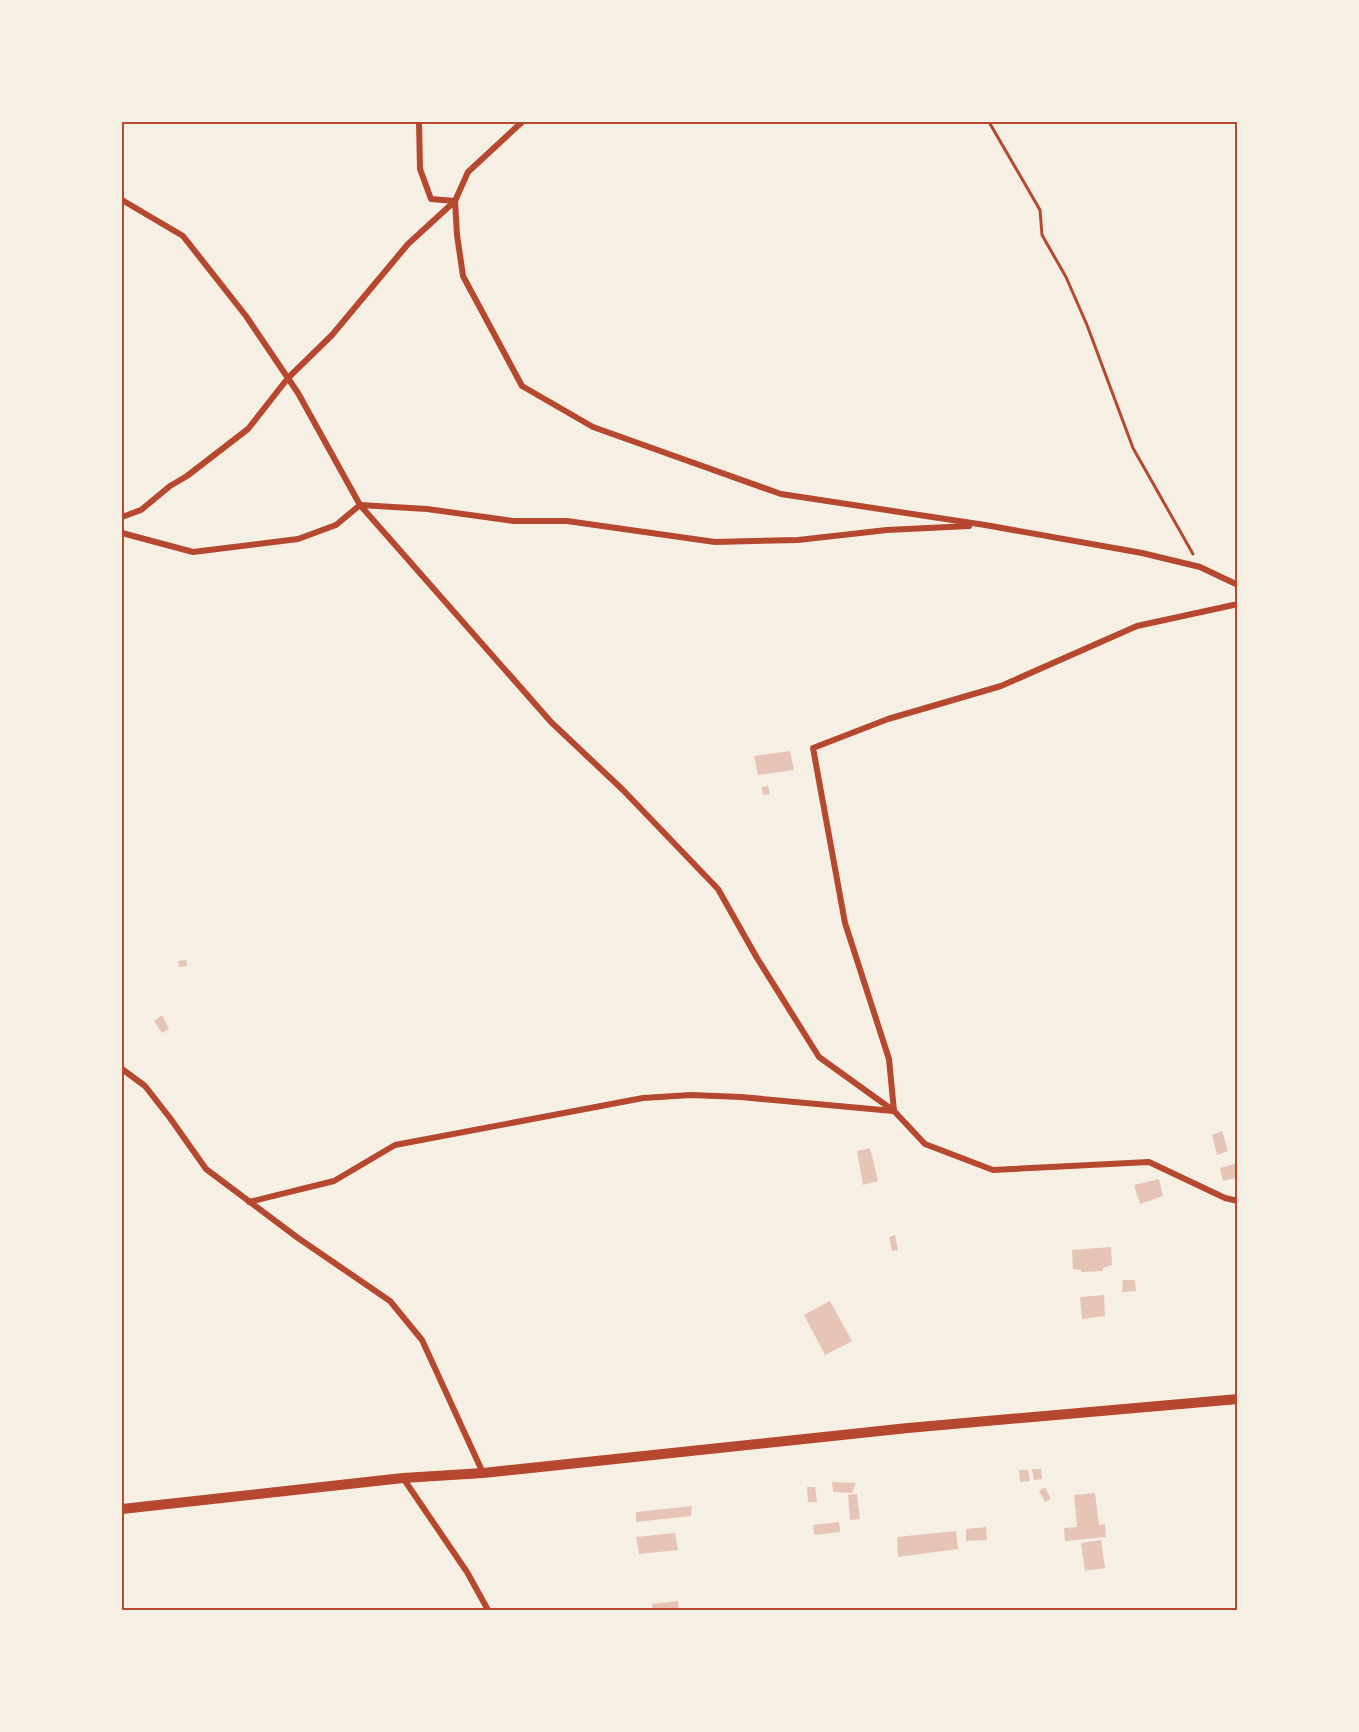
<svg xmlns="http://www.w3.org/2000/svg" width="1359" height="1732" viewBox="0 0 1359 1732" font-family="Inter,sans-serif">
<rect width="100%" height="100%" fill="#f6efe4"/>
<g fill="#e6c5b7">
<polygon points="790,751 794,770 758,775 754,756"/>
<polygon points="768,786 770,794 763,795 762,787"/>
<polygon points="186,960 187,966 179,967 178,961"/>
<polygon points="162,1015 169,1029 162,1033 154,1021"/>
<polygon points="1222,1131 1228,1151 1217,1155 1212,1135"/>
<polygon points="870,1148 878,1181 863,1185 857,1151"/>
<polygon points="1238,1163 1238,1177 1223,1181 1220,1168"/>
<polygon points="1159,1179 1163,1196 1140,1204 1134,1185"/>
<polygon points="895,1235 898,1250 892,1251 889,1237"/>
<polygon points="1111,1247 1112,1265 1103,1268 1103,1271 1081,1272 1081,1270 1073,1269 1072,1250"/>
<polygon points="1123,1280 1135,1280 1136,1291 1122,1292"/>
<polygon points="1104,1295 1105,1316 1082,1319 1080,1297"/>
<polygon points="830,1301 852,1341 825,1355 804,1315"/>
<polygon points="1032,1469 1041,1469 1042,1479 1034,1480"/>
<polygon points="1019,1470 1028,1470 1030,1481 1020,1482"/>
<polygon points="832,1482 856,1483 852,1493 833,1492"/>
<polygon points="807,1487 815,1487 817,1502 808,1502"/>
<polygon points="1045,1487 1051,1499 1045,1502 1039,1491"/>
<polygon points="1095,1493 1099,1525 1105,1524 1106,1537 1065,1541 1064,1528 1077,1527 1074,1495"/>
<polygon points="857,1494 860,1519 850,1520 848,1495"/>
<polygon points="692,1506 691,1516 636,1522 636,1512"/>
<polygon points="839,1522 840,1532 814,1535 813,1525"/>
<polygon points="986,1527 987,1540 966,1541 966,1529"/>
<polygon points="956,1531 958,1549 898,1557 897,1537"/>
<polygon points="675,1533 678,1550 639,1554 636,1537"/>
<polygon points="1101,1540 1105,1568 1085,1571 1081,1543"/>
<polygon points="678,1601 679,1610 653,1610 652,1604"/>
</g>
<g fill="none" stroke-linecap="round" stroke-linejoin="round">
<polyline stroke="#b5482f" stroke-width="3" points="989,122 1040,210 1042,235 1066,277 1087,325 1133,448 1193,554"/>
<g stroke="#b5482f" stroke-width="6">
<polyline points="419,122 420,169 431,199 455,201"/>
<polyline points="522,122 468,172 455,201 457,235 463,276 522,386 593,427 781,494 985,525 1142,553 1200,567 1238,585"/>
<polyline points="122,200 183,236 246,316 298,393 360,505 551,722 623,790 718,889 757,958 819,1057 894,1111"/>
<polyline points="122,517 141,510 170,486 187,476 248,429 288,378 332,335 408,244 455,201"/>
<polyline points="122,533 193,552 298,539 336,525 360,505 427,509 513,521 567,521 715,542 798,540 887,530 969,526"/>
<polyline points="1238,604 1137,626 1001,686 888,719 813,748 845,923 889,1059 894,1111 925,1144 993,1170 1149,1162 1225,1198 1238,1201"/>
<polyline points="122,1069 145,1086 170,1118 206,1169 298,1238 390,1301 422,1340 483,1473"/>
<polyline points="249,1202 334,1181 395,1145 643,1098 691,1095 741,1097 893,1111"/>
<polyline points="403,1478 467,1572 488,1610"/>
</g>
<polyline stroke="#b5482f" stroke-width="10" points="122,1509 403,1478 483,1473 908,1428 1238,1399"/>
</g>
<rect width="1359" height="1732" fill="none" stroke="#f6efe4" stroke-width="246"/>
<rect x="123" y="123" width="1113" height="1486" fill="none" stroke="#b5482f" stroke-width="2"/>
</svg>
